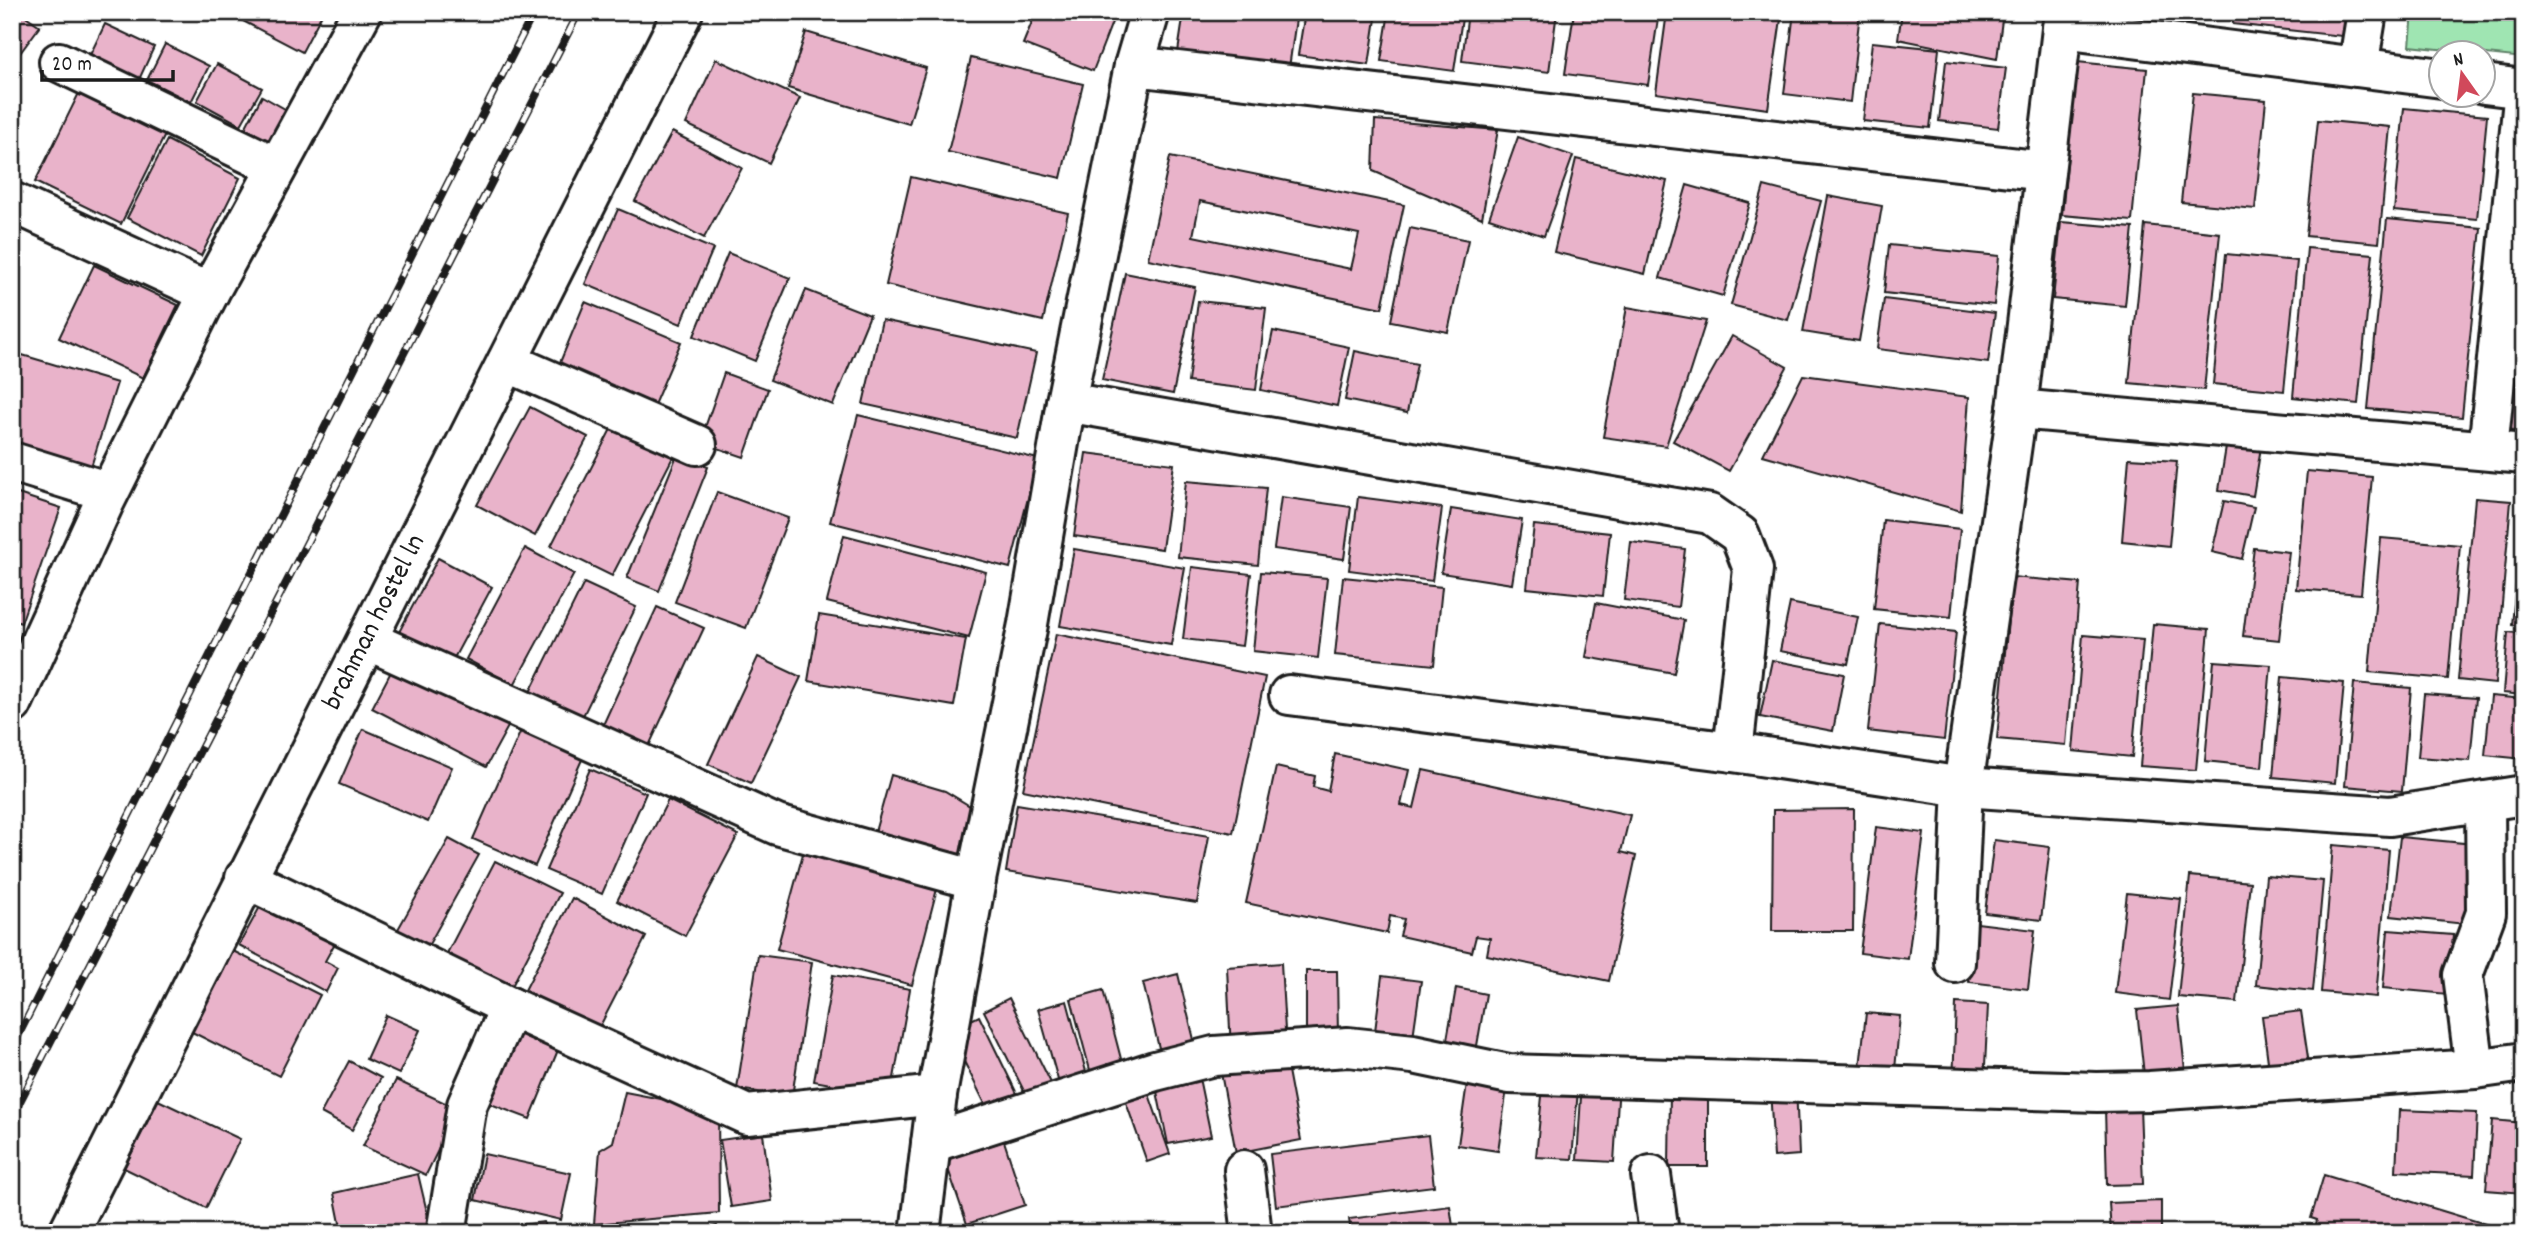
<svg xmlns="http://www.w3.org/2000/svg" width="2536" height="1245" viewBox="0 0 2536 1245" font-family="Dekko,sans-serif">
<rect width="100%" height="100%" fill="#fff"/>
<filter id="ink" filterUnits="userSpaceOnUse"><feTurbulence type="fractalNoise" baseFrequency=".0143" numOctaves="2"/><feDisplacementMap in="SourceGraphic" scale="14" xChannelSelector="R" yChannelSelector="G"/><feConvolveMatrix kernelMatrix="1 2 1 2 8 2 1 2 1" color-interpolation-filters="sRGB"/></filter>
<g filter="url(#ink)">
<polygon fill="#9fe5b2" stroke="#5e8067" stroke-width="2" points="2413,12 2524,12 2524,58 2410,46"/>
<g fill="#e9b3ca" stroke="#1c1c1c" stroke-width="2" fill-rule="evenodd">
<polygon points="12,12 20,12 40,26 15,60 12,58"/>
<polygon points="226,12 323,12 302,52"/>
<polygon points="1036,12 1102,12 1114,17 1093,71 1023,44"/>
<polygon points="1184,12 1297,12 1289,68 1178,52"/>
<polygon points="1305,12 1377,12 1369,65 1298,55"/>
<polygon points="1389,12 1463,12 1454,71 1381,61"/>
<polygon points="1468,12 1557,12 1549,72 1462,61"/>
<polygon points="1574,12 1659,12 1648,85 1565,74"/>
<polygon points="1667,12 1782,12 1768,109 1656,93"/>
<polygon points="1794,12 1860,12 1850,102 1784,94"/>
<polygon points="1902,12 2003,12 1997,59 1898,39"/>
<polygon points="2234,12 2354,12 2351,37 2233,24"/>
<polygon points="105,24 154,47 137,84 87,61"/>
<polygon points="806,32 926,68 909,124 788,88"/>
<polygon points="1872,42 1939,49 1930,128 1863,121"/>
<polygon points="165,44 209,66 191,102 147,80"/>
<polygon points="971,58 1083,84 1061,178 948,152"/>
<polygon points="716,59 800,98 769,163 686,124"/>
<polygon points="1946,61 2006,68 1998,128 1939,121"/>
<polygon points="2077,62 2147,69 2132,221 2062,215"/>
<polygon points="217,64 262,88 241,125 197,101"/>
<polygon points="79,93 97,102 100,96 168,129 121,224 35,182"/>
<polygon points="2193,93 2266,100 2255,209 2181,202"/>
<polygon points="262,96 292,113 272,151 242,134"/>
<polygon points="2404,108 2487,116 2477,219 2394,211"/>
<polygon points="1375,120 1498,130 1482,218 1373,171"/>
<polygon points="2318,120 2390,127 2379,243 2306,236"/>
<polygon points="672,132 742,168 704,238 635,201"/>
<polygon points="1518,137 1573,156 1544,236 1489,218"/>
<polygon points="167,140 240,178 201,256 127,218"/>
<path d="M1170,157L1404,205L1382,308L1148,259ZM1200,201L1359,234L1351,269L1193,236Z"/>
<polygon points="1576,159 1667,181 1645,274 1554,252"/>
<polygon points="911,177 1068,213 1043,321 886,285"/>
<polygon points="1687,185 1750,203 1723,296 1660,278"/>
<polygon points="1764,186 1821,201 1788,320 1731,305"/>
<polygon points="1828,196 1882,206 1859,341 1803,332"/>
<polygon points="618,209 713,249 681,324 585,284"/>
<polygon points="2387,219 2481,228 2462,417 2368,409"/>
<polygon points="2061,222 2133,228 2125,306 2053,299"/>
<polygon points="2145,225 2220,233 2204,390 2129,383"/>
<polygon points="1410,228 1468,240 1448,332 1391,321"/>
<polygon points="1889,245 1999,256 1994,305 1884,293"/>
<polygon points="2307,248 2373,254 2358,404 2293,397"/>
<polygon points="728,253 790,278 755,361 694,336"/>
<polygon points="2226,254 2297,261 2284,391 2213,384"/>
<polygon points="94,265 178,305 143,378 59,338"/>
<polygon points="2524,272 2524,431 2505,429"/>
<polygon points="1125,273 1195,287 1173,394 1102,380"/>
<polygon points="806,290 870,315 833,405 770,380"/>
<polygon points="1884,299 1995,313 1988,363 1877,349"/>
<polygon points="1198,301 1266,308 1256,390 1188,382"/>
<polygon points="585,302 681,342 651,412 556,372"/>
<polygon points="1627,307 1706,321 1666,446 1603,437"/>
<polygon points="882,320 1036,353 1017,438 863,404"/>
<polygon points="1273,331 1349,347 1337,406 1261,390"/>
<polygon points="1732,336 1787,367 1729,471 1673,441"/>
<polygon points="1355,351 1417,364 1407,413 1345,400"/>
<polygon points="12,352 117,383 90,470 12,447"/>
<polygon points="724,373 768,389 744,457 700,442"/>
<polygon points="1803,375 1969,397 1961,511 1763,455"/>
<polygon points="530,407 588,437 535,536 477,505"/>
<polygon points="858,415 1038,459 1010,568 830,522"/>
<polygon points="612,427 673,457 612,576 551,546"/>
<polygon points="2227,441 2261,447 2253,496 2219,490"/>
<polygon points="1086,453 1174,464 1162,549 1074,536"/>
<polygon points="677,455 708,467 659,591 627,578"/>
<polygon points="2129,458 2177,461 2169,546 2122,541"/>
<polygon points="2307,471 2372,477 2361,594 2296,589"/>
<polygon points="1186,481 1266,488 1258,565 1178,557"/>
<polygon points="12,492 61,508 21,623 12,620"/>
<polygon points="717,492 788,518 746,628 675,602"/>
<polygon points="1281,497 1351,507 1344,559 1274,549"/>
<polygon points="1358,497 1442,508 1432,581 1349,570"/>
<polygon points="2475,498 2511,501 2495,684 2458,680"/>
<polygon points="2524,499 2524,626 2512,625"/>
<polygon points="2224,501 2254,507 2242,559 2212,552"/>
<polygon points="1451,509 1522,520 1512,584 1441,573"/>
<polygon points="1883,520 1960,529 1951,617 1874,609"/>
<polygon points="1534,525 1610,533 1603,596 1527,588"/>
<polygon points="844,535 986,572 969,638 827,602"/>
<polygon points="2381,538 2460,545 2448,679 2369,672"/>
<polygon points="1631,542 1685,549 1678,607 1624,600"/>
<polygon points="525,548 574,574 514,685 466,659"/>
<polygon points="2254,548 2289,552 2279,640 2243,636"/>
<polygon points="1074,549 1185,568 1171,645 1060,626"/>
<polygon points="438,558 492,587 453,660 399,632"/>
<polygon points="1192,567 1251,574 1242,646 1183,639"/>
<polygon points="1261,572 1327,578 1318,658 1253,651"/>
<polygon points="1343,577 1442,587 1434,665 1335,655"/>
<polygon points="2012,577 2080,583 2066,745 1997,739"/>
<polygon points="584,583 636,607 580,722 528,696"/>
<polygon points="1596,603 1684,620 1674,673 1586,657"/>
<polygon points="1790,603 1858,617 1848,664 1780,651"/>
<polygon points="657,607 704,628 648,748 602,727"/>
<polygon points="819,615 966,639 954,706 808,681"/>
<polygon points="1880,624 1956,632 1944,740 1868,731"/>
<polygon points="2153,624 2209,629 2196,770 2140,766"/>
<polygon points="2508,632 2524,634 2524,695 2503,693"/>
<polygon points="1056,634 1265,677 1233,833 1023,790"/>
<polygon points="2083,635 2143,640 2132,757 2073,751"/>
<polygon points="758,657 801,677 751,783 708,764"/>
<polygon points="1772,660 1844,674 1833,731 1760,717"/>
<polygon points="2214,661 2271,665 2262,767 2205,761"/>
<polygon points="395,664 510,723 486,767 372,708"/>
<polygon points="2282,677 2344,683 2335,783 2273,777"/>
<polygon points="2354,683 2411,688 2402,791 2345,786"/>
<polygon points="2424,694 2476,698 2470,761 2418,757"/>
<polygon points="2491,696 2524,699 2524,759 2485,755"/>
<polygon points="522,728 584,755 535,866 473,839"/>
<polygon points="363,729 452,767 428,822 339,784"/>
<polygon points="1335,754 1409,770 1401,805 1414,808 1423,770 1630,815 1621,852 1636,856 1609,981 1487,955 1490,938 1476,936 1472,952 1400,936 1404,919 1390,916 1387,933 1246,903 1276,767 1315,776 1313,787 1328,791"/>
<polygon points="590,769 646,793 602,894 546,870"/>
<polygon points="891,775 945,791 978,811 964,867 873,839"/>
<polygon points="668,800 738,835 685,936 617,901"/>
<polygon points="1017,804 1209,836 1197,903 1006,872"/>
<polygon points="1854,809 1853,931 1772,931 1773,810"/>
<polygon points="2524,811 2524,868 2516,812"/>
<polygon points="1876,827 1924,833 1908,959 1860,953"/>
<polygon points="2400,837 2474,844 2465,924 2391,916"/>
<polygon points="449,839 479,855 423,955 393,938"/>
<polygon points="1994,840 2050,847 2041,920 1985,913"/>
<polygon points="2333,845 2389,850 2376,997 2321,992"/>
<polygon points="804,850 938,885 912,985 777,949"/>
<polygon points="495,861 560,893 510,990 445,957"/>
<polygon points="2190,876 2250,882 2237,1002 2178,997"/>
<polygon points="2266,876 2323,881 2313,991 2256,985"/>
<polygon points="2127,893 2181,899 2169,1000 2115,993"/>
<polygon points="267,894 340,934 325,961 338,968 326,992 239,945"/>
<polygon points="572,898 646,937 598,1030 524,992"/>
<polygon points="1977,923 2035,930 2028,989 1969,982"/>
<polygon points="2388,930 2453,935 2448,994 2383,988"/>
<polygon points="233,951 320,995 279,1076 192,1032"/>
<polygon points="758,955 812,962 792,1097 737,1089"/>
<polygon points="1281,963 1286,1047 1231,1051 1227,967"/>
<polygon points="1306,971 1337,971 1338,1037 1306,1037"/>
<polygon points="1178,974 1197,1052 1162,1060 1143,983"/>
<polygon points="833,975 910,989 891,1095 814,1081"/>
<polygon points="1382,976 1421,981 1412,1044 1374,1039"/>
<polygon points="1456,988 1486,994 1474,1063 1444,1057"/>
<polygon points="1103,990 1126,1078 1094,1085 1071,999"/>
<polygon points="1009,998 1052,1085 1027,1097 984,1011"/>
<polygon points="1067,1001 1088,1079 1060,1087 1038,1009"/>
<polygon points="1956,1003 1988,1005 1984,1086 1953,1084"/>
<polygon points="2178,1006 2185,1070 2144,1075 2137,1010"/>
<polygon points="2301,1011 2310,1071 2270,1077 2262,1016"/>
<polygon points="1866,1013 1900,1016 1894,1080 1859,1076"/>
<polygon points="386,1015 420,1030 399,1074 366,1059"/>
<polygon points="979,1016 1024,1108 994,1122 949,1031"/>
<polygon points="509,1030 558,1050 530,1119 480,1100"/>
<polygon points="1286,1060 1301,1140 1236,1153 1221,1073"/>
<polygon points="349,1061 381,1078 352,1130 321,1113"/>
<polygon points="1198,1073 1211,1136 1168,1144 1155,1082"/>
<polygon points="1468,1076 1508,1081 1498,1151 1458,1145"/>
<polygon points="396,1080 458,1109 426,1175 363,1146"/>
<polygon points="1582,1081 1619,1084 1614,1162 1577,1160"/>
<polygon points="1145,1083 1170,1154 1147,1162 1122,1091"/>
<polygon points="1543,1086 1578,1090 1572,1159 1536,1157"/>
<polygon points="1796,1086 1799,1155 1774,1157 1770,1088"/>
<polygon points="1670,1091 1708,1091 1708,1167 1669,1167"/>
<polygon points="625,1092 718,1110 719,1213 594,1224 600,1150 613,1142"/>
<polygon points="158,1100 240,1139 206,1208 124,1168"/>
<polygon points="2140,1107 2143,1184 2107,1185 2105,1108"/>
<polygon points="2399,1110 2477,1113 2474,1175 2396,1171"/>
<polygon points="2492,1120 2524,1123 2524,1193 2486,1190"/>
<polygon points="763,1134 772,1201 731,1207 720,1140"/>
<polygon points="1428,1135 1434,1186 1276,1206 1270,1154"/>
<polygon points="1004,1141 1025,1205 967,1224 945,1160"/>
<polygon points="484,1154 571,1173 561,1220 475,1200"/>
<polygon points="418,1174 431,1229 415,1233 342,1233 334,1193"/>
<polygon points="2324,1175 2515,1233 2314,1233 2317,1220 2311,1218"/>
<polygon points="2161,1201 2161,1233 2111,1233 2109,1203"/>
<polygon points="1450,1206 1454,1233 1351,1233 1349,1219"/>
<polygon points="544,1222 545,1233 457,1233 457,1232"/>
<polygon points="717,1226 719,1233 683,1233"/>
</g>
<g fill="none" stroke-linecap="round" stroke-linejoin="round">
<g stroke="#1c1c1c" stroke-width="44">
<g id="minor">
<polyline points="2062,29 2442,78"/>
<polyline points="59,62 277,167"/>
<polyline points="1134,66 2045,171"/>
<polyline points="2358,67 2367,12"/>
<polyline points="2484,84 2524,89 2488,450"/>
<polyline points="12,202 209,293"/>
<polyline points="507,362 697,445"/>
<polyline points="1066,402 1710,514 1740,535 1753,569 1733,752"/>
<polyline points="2017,409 2524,454"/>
<polyline points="12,462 109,492"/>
<polyline points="367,640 777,825 976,880"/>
<polyline points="1289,695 1733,752 1963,787 2390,816 2524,795"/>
<polyline points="12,704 103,505 209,293 362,12"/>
<polyline points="245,878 510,1007 747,1115 937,1095"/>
<polyline points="1955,963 1963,787 2017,409 2064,12"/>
<polyline points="2475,1069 2463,975 2486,913 2485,801"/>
<polyline points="931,1143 1155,1071 1214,1056 1348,1047 1413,1054 1509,1074 2097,1092 2150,1091 2475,1069 2524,1062"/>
<polyline points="1244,1170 1252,1233"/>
<polyline points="1651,1175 1659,1233"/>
<polyline points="68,1233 683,12"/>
<polyline points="446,1233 467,1105 510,1007"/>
<polyline points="920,1233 937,1095 976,880 1028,624 1066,402 1134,66 1150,12"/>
</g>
</g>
<use href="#minor" stroke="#fff" stroke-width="38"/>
<g stroke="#1c1c1c" stroke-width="8">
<g id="rail">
<polyline points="12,1048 534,12"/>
<polyline points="12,1117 579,12"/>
</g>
</g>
<use href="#rail" stroke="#fff" stroke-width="5" stroke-dasharray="16" stroke-linecap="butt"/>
</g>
</g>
<g text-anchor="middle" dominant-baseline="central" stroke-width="5" stroke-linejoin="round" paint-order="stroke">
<g font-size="28" fill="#1c1c1c" stroke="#fff">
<text transform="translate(376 623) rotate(-63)">brahman hostel ln</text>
</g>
</g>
<rect width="2536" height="1245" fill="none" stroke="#fff" stroke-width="42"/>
<rect x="21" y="21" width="2494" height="1203" fill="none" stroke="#1c1c1c" stroke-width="2.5" filter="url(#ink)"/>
<g transform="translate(2462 74) rotate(346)"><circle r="33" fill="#ffffff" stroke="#a4a4a4" stroke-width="2"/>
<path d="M0-5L12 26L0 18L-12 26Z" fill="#d1495b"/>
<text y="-10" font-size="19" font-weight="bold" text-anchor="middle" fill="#1c1c1c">N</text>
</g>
<path d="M42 70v10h131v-10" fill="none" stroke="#1c1c1c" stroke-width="3.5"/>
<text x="52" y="70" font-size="21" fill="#1c1c1c" stroke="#ffffff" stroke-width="5" paint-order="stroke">20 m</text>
</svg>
